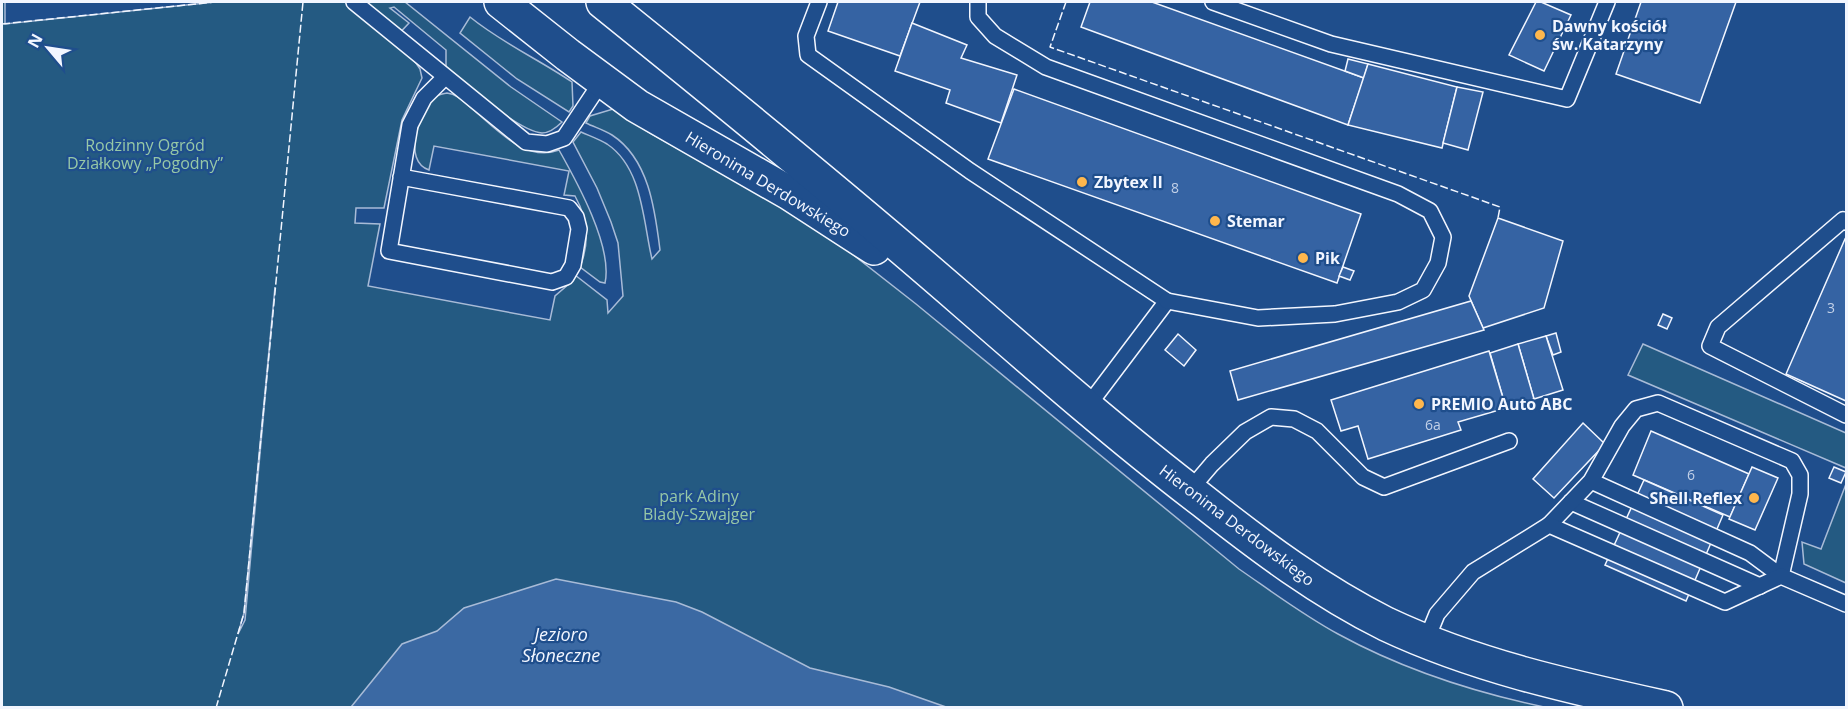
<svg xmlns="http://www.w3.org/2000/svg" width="1848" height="709" viewBox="0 0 1848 709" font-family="'Open Sans',sans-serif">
<rect width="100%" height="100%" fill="#1f4e8c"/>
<g fill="#245a82" stroke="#a8bbd7" stroke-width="1.5" fill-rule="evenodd">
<path d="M2,2H5V24L215,2H405L511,87L562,122C557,127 550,133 542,133C517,131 466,83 446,67V50L394,7L390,8L409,23L392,41L416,63L420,69L422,78L402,120L384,208H356L355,223L380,224L368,286L550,320L555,296L570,283L575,275L607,300L608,313L623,296L618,243L611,222L597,188L573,142L581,132C590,136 599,139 607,144C643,168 643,222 652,259L660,250C655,210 649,159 612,135C604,130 594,127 586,123L590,116L613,109L650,133L781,206L842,246L916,304L1239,569C1271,591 1303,615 1338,634C1402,669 1473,692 1544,707H2ZM275,287L245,620L238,634L244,613Z"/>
<path d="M470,17C502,43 538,59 572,82L573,106L569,112L517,79L460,33Z"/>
<path d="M447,93C457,94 464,102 471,108C495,127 524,163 559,150C577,182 613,247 605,283L600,282L580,267C590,242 588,219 575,196L564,195L569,171L434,146L429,170C402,161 419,113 434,98C438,94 442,94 447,93Z"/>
<polygon points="1643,344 1846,433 1846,468 1628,375"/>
<polygon points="1846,484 1846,583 1804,564 1802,542 1821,549"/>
</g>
<polygon fill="#3b69a3" stroke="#a8bbd7" stroke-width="1.5" points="556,579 676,602 702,612 810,668 889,687 946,707 351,707 402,644 437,631 464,608"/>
<g fill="#3563a3" stroke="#f2f6ff" stroke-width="1.5">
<polygon points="838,2 920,2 900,56 828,31"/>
<polygon points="1090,2 1152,2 1364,78 1348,125 1081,27"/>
<polygon points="1536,2 1541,2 1571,15 1544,71 1509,55"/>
<polygon points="1641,2 1736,2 1700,103 1616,74"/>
<polygon points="912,23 967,45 961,58 1017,75 1001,123 946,103 950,90 895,71"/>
<polygon points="1348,59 1368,64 1364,78 1345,71"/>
<polygon points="1368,64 1457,87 1442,148 1348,125"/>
<polygon points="1457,87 1483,92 1468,150 1443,143"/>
<polygon points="1014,89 1361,214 1337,283 988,159"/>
<polygon points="1498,218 1563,241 1544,308 1483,328 1469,296"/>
<polygon points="1845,239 1846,240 1846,401 1786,374"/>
<polygon points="1343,267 1354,271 1350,280 1339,276"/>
<polygon points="1471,301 1484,330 1238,400 1230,371"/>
<polygon points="1663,314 1672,318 1667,329 1658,325"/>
<polygon points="1556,333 1561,352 1553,355 1546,336"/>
<polygon points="1178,334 1196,350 1184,366 1165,350"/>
<polygon points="1546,336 1563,390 1534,399 1518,344"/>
<polygon points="1518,344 1534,399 1506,408 1490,353"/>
<polygon points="1489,351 1506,408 1458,422 1461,430 1368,459 1358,426 1341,431 1331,400"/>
<polygon points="1583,423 1605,444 1554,498 1533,479"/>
<polygon points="1651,431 1749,474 1730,517 1633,475"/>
<polygon points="1752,467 1778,478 1755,530 1729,519"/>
<polygon points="1834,467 1846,472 1841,483 1829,478"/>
<polygon points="1644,480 1723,515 1686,601 1605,565"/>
</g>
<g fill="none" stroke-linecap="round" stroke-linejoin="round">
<g stroke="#f2f6ff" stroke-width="18">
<g id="service">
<polyline points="354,2 526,142 547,144 564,138 602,81"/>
<polyline points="819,2 806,36 808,55 970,171 1167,301 1087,407"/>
<polyline points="978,2 978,17 995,36 1046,67 1398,194 1430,211 1443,237 1438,263 1423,290 1398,302 1335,314 1258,318 1167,301"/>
<polyline points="1213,2 1331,44 1567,99 1607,2"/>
<polyline points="401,177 569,208 576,217 579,229 573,265 566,277 552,282 389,251 410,125 424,98 445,77"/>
<polyline points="1846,222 1843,220 1718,327 1710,346 1846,415"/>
<polyline points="1189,491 1212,464 1245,432 1271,417 1294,419 1317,431 1363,477 1384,487 1509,441"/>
<polyline points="1571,502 1760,586"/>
<polyline points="1549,525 1591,481 1622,426 1636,409 1658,403 1792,461 1800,475 1800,494 1781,576 1750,553 1591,481"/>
<polyline points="1426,641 1437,614 1473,572 1549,525 1725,602 1781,576 1846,604"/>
</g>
</g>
<g stroke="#f2f6ff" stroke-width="36">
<g id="secondary">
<polyline points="501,2 568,55 637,106 789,193 874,248"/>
<path d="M603,2C726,101 849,201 968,305C1045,372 1122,439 1203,501C1261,547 1320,591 1386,624C1475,666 1571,687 1666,708"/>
</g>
</g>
<use href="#service" stroke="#1f4e8c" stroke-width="15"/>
<use href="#secondary" stroke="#1f4e8c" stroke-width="33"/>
<g stroke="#f2f6ff" stroke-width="1.5" stroke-dasharray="8 3" stroke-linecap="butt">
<polyline points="1066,2 1050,47 1500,207 1498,218"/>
<polyline points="2,24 215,2"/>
<polyline points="216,708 244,613 303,2"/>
</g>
</g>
<g fill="#ffb74d" stroke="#1f4e8c" stroke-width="2">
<circle cx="1540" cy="35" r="6"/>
<circle cx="1082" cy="182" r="6"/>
<circle cx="1215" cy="221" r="6"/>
<circle cx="1303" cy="258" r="6"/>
<circle cx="1419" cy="404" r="6"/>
<circle cx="1754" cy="498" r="6"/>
</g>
<g text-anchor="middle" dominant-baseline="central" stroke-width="4.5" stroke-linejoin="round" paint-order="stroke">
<g font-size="14" fill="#c3d1e8">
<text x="1175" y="187">8</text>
<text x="1831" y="307">3</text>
<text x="1433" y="424">6a</text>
<text x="1691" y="474">6</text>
</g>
<g font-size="16" font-weight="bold" fill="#f2f6ff" stroke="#1f4e8c" text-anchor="start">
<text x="1552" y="26">Dawny kościół<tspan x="1552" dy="18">św. Katarzyny</tspan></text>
<text x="1094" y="182">Zbytex II</text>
<text x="1227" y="221">Stemar</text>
<text x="1315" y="258">Pik</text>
<text x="1431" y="404">PREMIO Auto ABC</text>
<text x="1742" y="498" text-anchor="end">Shell Reflex</text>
</g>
<g font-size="16" fill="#97c8a6" stroke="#1f4e8c">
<text x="145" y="145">Rodzinny Ogród<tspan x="145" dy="18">Działkowy „Pogodny”</tspan></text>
<text x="699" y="496">park Adiny<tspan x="699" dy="18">Blady-Szwajger</tspan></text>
</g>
<g font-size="16" fill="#f2f6ff" stroke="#1f4e8c">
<text transform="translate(768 184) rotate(31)">Hieronima Derdowskiego</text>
<text transform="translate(1237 525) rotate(37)">Hieronima Derdowskiego</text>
</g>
<g font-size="18" font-style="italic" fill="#f2f6ff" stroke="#1f4e8c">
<text x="561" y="634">Jezioro<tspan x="561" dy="21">Słoneczne</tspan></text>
</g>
</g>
<rect width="1848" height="709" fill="none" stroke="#f2f6ff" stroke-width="6"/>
<g transform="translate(48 48) rotate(299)" stroke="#1f4e8c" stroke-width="4.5" paint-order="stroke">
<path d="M0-4.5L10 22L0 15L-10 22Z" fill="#f2f6ff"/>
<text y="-9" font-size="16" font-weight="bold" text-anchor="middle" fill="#f2f6ff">N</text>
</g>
</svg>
